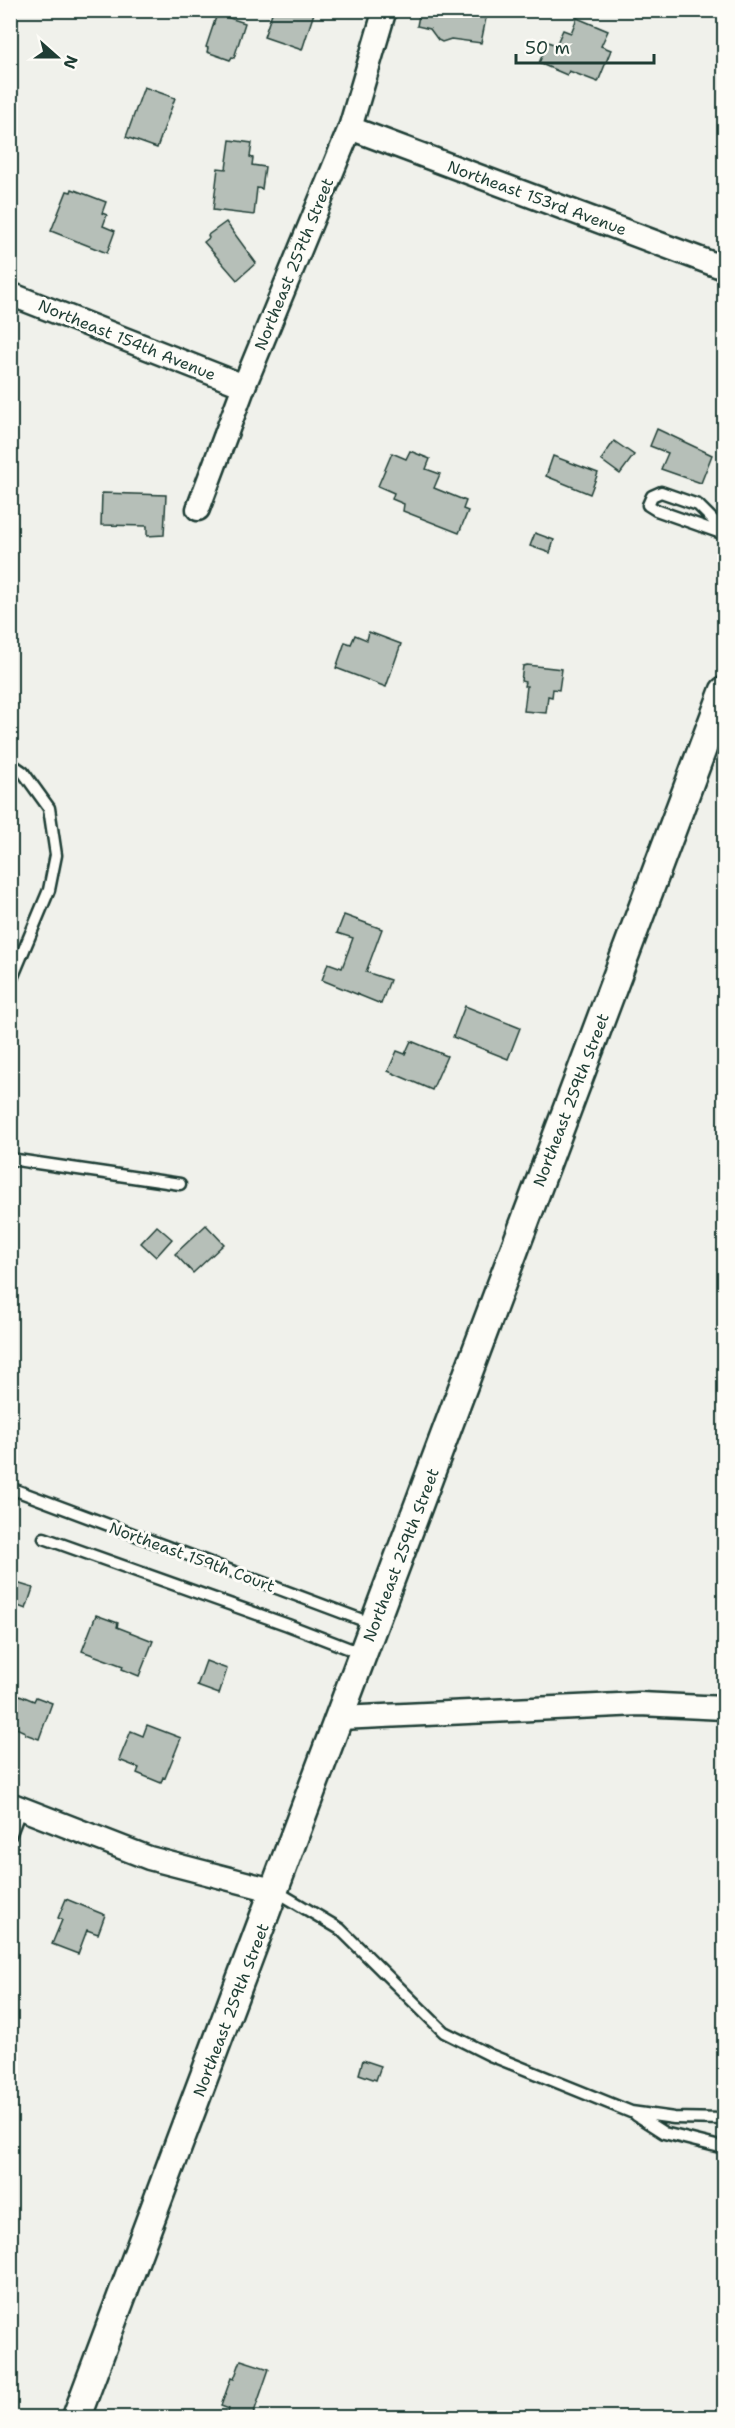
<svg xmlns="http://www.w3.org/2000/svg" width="735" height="2428" viewBox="0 0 735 2428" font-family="'Shantell Sans',sans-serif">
<rect width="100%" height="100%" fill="#f0f1eb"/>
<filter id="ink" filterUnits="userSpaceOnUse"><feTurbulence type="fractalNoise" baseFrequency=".0167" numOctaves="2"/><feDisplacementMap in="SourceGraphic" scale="12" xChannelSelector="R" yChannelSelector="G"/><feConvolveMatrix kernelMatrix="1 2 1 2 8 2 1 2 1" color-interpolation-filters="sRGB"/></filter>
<g filter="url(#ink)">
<g fill="#b6bfb8" stroke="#1f3d34" stroke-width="1.5">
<polygon points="273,10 315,10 302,50 264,37"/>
<polygon points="420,10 474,10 473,15 486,18 481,43 451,39 442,42 438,40 430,29 417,26"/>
<polygon points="217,14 245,23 234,58 232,57 230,60 207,52 208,48 206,47"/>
<polygon points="577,18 608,31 601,46 611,50 598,82 569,71 567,75 539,63 548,42 556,45 563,30 571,33"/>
<polygon points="144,87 175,98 157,148 126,137"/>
<polygon points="230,140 252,143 250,157 253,158 252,165 265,167 262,189 257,188 254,215 213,210 218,168 226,169"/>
<polygon points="72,189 106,202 102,213 107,215 103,226 115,231 107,253 51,231 67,191 71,192"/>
<polygon points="226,222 256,263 237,280 204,242 209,238 208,235"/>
<polygon points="657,429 712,455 701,483 661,469 668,453 650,446"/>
<polygon points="614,441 634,455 620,474 601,460"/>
<polygon points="410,451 430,459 426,469 440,474 434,488 466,501 463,509 468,511 459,533 403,511 404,504 392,499 394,493 378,486 392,453 406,459"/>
<polygon points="553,456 598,473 590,494 546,476"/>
<polygon points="102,493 166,495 164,535 147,536 147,526 101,525"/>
<polygon points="535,533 554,540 550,553 530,546"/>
<polygon points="369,632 401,644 386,687 336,668 345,642 351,644 355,635 367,640"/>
<polygon points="527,665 562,669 559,690 553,689 552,697 548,696 546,713 524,711 527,686 524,686 525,682 521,681 523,666"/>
<polygon points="344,915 382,929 366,972 390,980 381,1004 322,980 328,963 342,968 353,938 337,933"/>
<polygon points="465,1006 520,1028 508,1059 453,1037"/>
<polygon points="411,1041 447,1056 432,1090 388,1071 397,1051 405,1054"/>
<polygon points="206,1225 224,1244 193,1273 175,1254"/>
<polygon points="157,1226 172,1239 156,1257 141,1243"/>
<polygon points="10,1581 33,1588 26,1609 10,1603"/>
<polygon points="96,1615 118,1623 117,1627 153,1641 139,1676 122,1669 123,1666 82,1651"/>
<polygon points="206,1661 227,1669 219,1694 197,1686"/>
<polygon points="10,1691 34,1701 36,1697 52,1703 39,1739 25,1734 25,1732 16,1728 17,1726 10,1723"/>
<polygon points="147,1725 181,1738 165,1778 163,1777 161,1783 137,1773 139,1768 119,1760 131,1731 143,1736"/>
<polygon points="66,1899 105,1915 98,1934 87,1930 78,1954 52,1944 62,1920 58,1918"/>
<polygon points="363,2060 381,2066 376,2080 359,2074"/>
<polygon points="241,2360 269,2369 252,2418 226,2418 229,2409 221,2406 231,2378 234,2379"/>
</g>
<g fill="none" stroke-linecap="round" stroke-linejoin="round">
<g stroke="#1f3d34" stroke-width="15">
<g id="service">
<polyline points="724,531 698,505 661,492 652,496 648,505 656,510 724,534"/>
<polyline points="10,763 23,772 49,808 56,855 49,890 10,983"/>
<polyline points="10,1159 180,1184"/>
<polyline points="10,1488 373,1624"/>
<polyline points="44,1538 288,1625 363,1654"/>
<polyline points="10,1836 21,1808"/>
<polyline points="276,1891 340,1929 444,2032 490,2055 631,2112 674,2118 724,2119"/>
<polyline points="636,2115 664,2133 724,2148"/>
</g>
</g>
<g stroke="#1f3d34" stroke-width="27">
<g id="minor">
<polyline points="350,128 724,268"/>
<polyline points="10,294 244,386"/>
<polyline points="198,509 244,386 350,128 383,16 382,10"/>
<polyline points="340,1718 640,1704 724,1708"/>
<polyline points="10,1804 149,1858 276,1891"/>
</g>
</g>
<g stroke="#1f3d34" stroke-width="32">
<polyline id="tertiary" points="76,2418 724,691"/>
</g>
<use href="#service" stroke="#fdfcf7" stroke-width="10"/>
<use href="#minor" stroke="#fdfcf7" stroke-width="22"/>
<use href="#tertiary" stroke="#fdfcf7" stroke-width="27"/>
</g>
</g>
<g text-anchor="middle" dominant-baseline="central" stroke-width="6" stroke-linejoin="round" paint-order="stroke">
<g font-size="16" fill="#1f3d34" stroke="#fdfcf7">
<text transform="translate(537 198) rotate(20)">Northeast 153rd Avenue</text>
<text transform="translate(294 264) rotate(-68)">Northeast 257th Street</text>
<text transform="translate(127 340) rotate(22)">Northeast 154th Avenue</text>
<text transform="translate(571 1100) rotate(-69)">Northeast 259th Street</text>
<text transform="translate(401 1555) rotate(-69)">Northeast 259th Street</text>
<text transform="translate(192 1557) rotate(20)">Northeast 159th Court</text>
<text transform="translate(231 2010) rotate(-69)">Northeast 259th Street</text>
</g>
</g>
<rect width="735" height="2428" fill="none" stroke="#fdfcf7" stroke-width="36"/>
<rect x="18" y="18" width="699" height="2392" fill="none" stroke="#1f3d34" stroke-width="2" filter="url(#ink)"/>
<g transform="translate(57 57) rotate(111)" stroke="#fdfcf7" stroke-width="4.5" paint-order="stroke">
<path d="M0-4.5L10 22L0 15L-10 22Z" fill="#1f3d34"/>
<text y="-9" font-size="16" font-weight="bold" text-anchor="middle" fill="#1f3d34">N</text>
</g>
<path d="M516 54v9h138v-9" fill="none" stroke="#1f3d34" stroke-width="3"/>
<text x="525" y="54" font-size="18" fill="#1f3d34" stroke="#fdfcf7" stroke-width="4.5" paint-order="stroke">50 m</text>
</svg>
